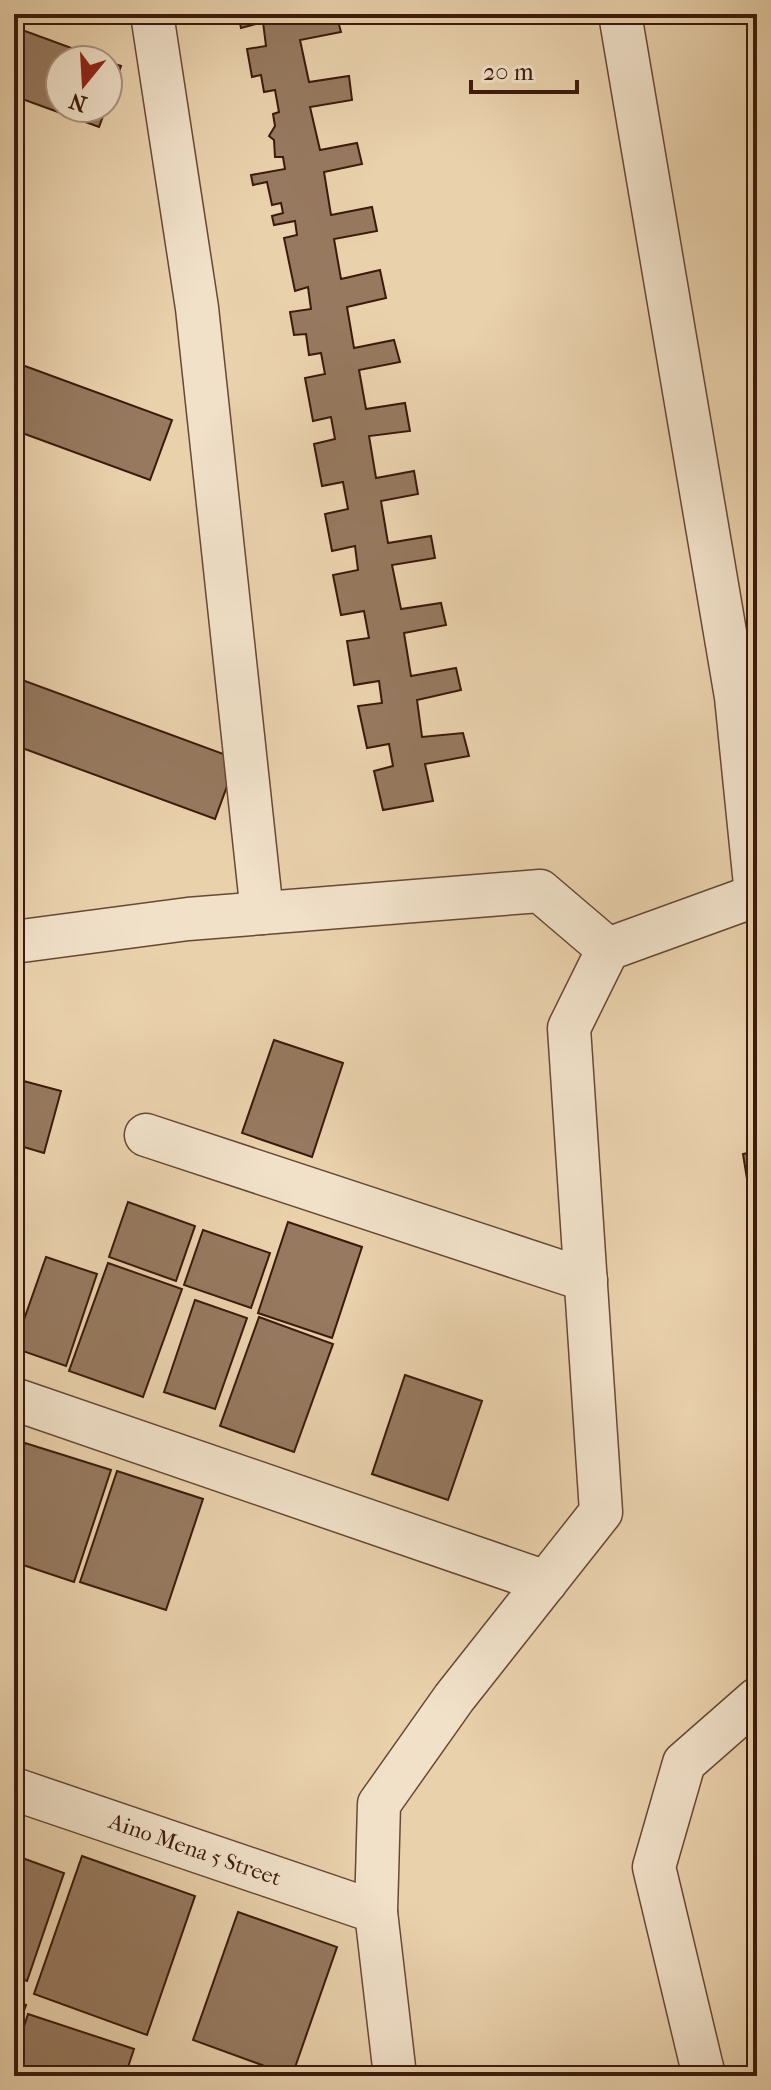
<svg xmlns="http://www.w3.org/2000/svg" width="771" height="2090" viewBox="0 0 771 2090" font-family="'IM FELL French Canon',serif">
<rect width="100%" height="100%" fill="#e9d1ac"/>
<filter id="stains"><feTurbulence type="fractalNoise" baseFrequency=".0025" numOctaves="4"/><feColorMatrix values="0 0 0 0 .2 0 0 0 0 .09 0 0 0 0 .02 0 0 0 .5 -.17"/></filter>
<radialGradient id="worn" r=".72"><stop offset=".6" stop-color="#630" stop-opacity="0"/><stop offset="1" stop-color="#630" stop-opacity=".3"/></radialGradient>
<g fill="#96795f" stroke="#3c1a0b" stroke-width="2">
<polygon points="238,14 294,14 295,19 336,14 341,32 300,40 309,82 349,76 352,100 310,107 320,150 357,143 362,164 324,172 331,215 372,207 377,231 334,239 341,279 380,270 386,298 347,307 354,348 394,340 400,362 359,370 366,409 405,403 410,431 369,436 376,478 414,471 418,494 381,501 388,543 431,536 435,558 392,565 401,609 441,603 446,625 404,633 411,676 456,668 461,690 417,700 422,737 463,733 469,756 425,764 433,801 383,810 374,771 393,766 389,744 367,748 358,706 382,703 379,681 354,685 347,641 369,638 364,611 341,615 333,575 358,570 355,546 332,551 325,514 348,509 343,482 322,486 314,444 335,439 331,417 313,421 305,378 325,374 321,353 309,355 306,334 294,335 290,312 311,309 308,287 295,291 284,238 297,235 295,221 274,225 272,216 283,213 281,203 272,205 267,182 253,185 251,175 285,169 283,157 275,157 274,140 269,136 275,126 273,114 279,112 275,90 264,92 261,75 252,77 247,49 266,46 263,22 241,28"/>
<polygon points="14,27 104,60 60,60 60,108 106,108 99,127 14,96"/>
<polygon points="108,62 121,66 108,102"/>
<polygon points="14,362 172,420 150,480 14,430"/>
<polygon points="14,677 237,759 215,819 14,745"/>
<polygon points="274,1040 343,1063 312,1157 242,1133"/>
<polygon points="16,1079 61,1091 44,1153 17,1145 14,1153"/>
<polygon points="757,1151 757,1241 743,1154"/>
<polygon points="128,1202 195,1226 176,1281 109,1257"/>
<polygon points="288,1222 362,1247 332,1338 258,1313"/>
<polygon points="203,1230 270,1253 251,1308 184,1285"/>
<polygon points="46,1257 97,1274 66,1366 14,1348"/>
<polygon points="108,1263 182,1289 143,1397 69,1371"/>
<polygon points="195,1300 247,1318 215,1409 164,1392"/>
<polygon points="259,1317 333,1344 294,1452 220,1426"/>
<polygon points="405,1375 482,1401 448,1500 372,1474"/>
<polygon points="25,1443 111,1470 74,1582 14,1562 14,1477"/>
<polygon points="117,1471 203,1499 166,1610 80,1582"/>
<polygon points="14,1855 64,1873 27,1981 14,1976"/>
<polygon points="82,1856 195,1896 147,2035 34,1994"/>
<polygon points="238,1912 337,1947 292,2076 193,2040"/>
<polygon points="14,2001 26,2005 14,2039"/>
<polygon points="28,2014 134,2049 125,2076 14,2076 14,2058"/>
</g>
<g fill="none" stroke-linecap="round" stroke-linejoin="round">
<g stroke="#674833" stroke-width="45">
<g id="minor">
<polyline points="152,14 197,308 262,913"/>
<polyline points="620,14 736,697 756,895"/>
<polyline points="14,942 188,919 540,891 608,949"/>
<polyline points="146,1135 586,1280"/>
<polyline points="14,1399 546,1582"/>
<polyline points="14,1789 376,1912"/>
<polyline points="395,2076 376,1912 379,1804 454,1698 601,1512 569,1028 608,949 757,895"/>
<polyline points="704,2076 654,1867 684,1763 757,1699"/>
</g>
</g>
<use href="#minor" stroke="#f1e1c9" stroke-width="42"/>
</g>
<g text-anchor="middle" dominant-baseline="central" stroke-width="6" stroke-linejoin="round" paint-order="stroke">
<g font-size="22" fill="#3c1a0b" stroke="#f1e1c9">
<text transform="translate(195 1850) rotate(19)">Aino Mena 5 Street</text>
</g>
</g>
<rect width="771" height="2090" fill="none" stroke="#e9d1ac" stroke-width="48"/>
<rect x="16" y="16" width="739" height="2058" fill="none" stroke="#3c1a0b" stroke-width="4"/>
<rect x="24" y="24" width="723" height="2042" fill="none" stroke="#3c1a0b" stroke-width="2"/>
<g transform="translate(84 84) rotate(198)"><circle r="38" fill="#f1e1c9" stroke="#a9917d" stroke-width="2"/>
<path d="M0-6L14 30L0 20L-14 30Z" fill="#8f2418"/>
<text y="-12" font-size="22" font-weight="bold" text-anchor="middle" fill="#3c1a0b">N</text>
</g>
<path d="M471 80v12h106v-12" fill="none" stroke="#3c1a0b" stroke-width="4"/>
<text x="483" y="80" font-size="24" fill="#3c1a0b" stroke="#f1e1c9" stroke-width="6" paint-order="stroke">20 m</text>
<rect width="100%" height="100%" filter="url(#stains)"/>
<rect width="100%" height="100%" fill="url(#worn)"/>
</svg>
